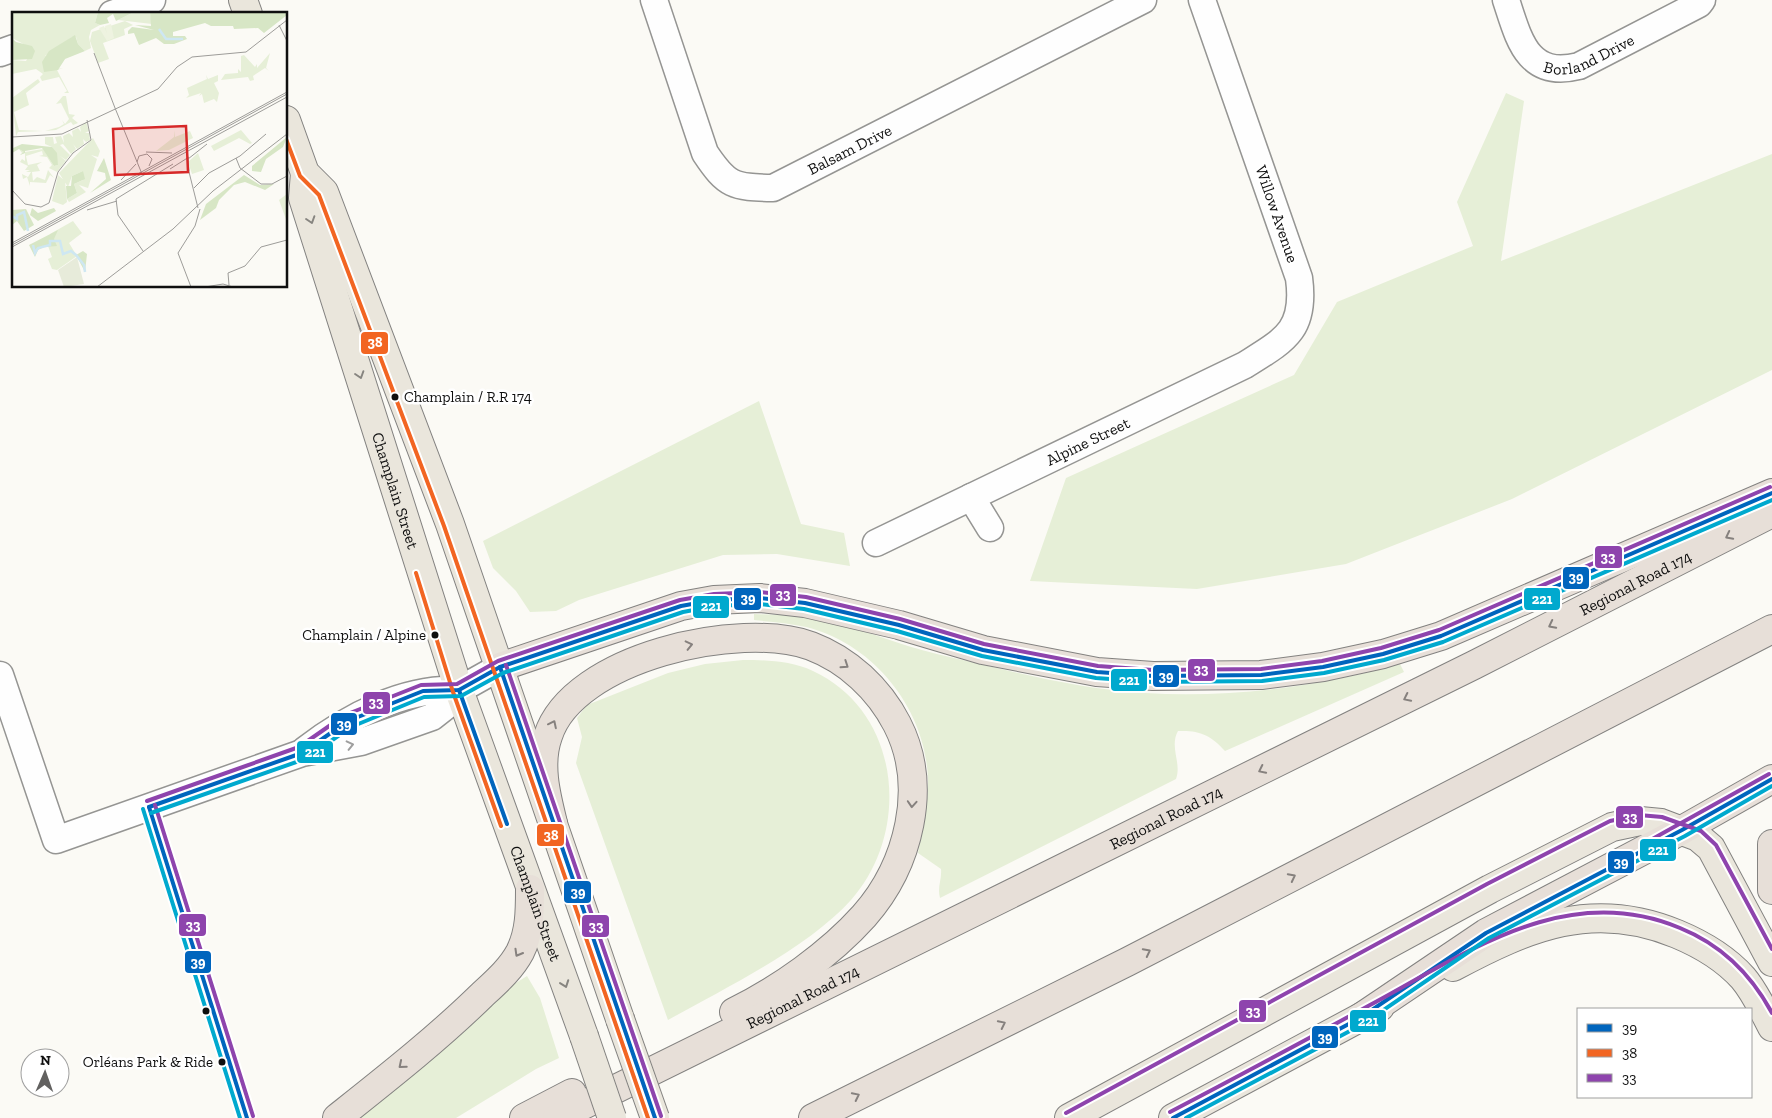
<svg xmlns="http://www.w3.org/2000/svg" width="1772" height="1118" viewBox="0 0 1772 1118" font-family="'Zilla Slab',serif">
<rect width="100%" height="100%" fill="#fbfaf5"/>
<g fill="#e6efd7">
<polygon points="1506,93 1524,101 1501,261 1772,154 1772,370 1512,499 1346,564 1197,589 1030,581 1066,478 1294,375 1337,302 1473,246 1457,202"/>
<polygon points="759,401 801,524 844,533 850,566 777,554 723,555 579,600 556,611 530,612 516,591 493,568 483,541"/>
<path d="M754,614C778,615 802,615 825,620C863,629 899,645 937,654C1006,670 1075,689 1145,693C1230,698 1318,687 1400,664L1404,672L1225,751C1211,735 1199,730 1178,731C1169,747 1182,763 1176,779L940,898C937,887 942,880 941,869L918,853C923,829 928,806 928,781C927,711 875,644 806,627C789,623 771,622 754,620Z"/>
<path d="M743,660C767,660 791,661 813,671C901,712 912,831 851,900C808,948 725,988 668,1020L576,763L582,737L577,718L587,705L668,673L705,664Z"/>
<polygon points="527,976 540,998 559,1058 536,1069 456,1118 350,1118 511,986"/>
</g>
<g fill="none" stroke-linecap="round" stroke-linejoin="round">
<g stroke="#959593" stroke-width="29">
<g id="minor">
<path id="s1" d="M654,0L705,153C727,186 733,187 773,188L1143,0"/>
<path id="s2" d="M1506,0C1519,39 1527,79 1579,66L1699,4L1702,0"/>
<polyline points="112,14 152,0"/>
<polyline points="0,53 14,48"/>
<polyline points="971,497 990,528"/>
<path id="s3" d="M876,543L1245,365C1285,340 1306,330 1299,278L1202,0"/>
<polyline points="0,675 56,840 302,753 361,742 432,717 446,706 459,690 500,667"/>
<path d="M305,750C348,717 404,687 459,690"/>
</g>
</g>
<g stroke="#838280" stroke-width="30">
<g id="major">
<polyline points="243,0 248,14"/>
<polyline points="286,120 305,173 324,192 450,524 620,1019"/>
<path id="s4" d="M305,173L303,198L459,690L584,1036"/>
<path d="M1453,967C1528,927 1593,899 1677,934C1701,944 1725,958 1743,978C1755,992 1763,1010 1772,1027"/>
<polyline points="1069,1118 1490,889 1612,827 1640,821 1661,823 1698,837 1711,848 1772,962"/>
<polyline points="1173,1118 1380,1007"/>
</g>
</g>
<g stroke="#838280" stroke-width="30">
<g id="highway">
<polyline points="500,667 681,606 714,600 760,598 805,603 899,625 983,650 1097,672 1153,676 1261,675 1323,667 1383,654 1441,636 1772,493"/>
<path d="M553,823C546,795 538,764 548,736C573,657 741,620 811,646C848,660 879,689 897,724C929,786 909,865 864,916C830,954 779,990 734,1012"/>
<polyline points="1772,844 1772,890"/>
<polyline points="1360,1018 1486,933 1682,830 1772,779"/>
<path d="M337,1118C386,1079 437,1039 482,995C496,982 511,969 520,952C530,932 530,911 530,889"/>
<polyline points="524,1118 572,1093"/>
<path id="s5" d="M557,1118L1474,665L1772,513"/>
<polyline points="813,1118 1127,962 1772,629"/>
</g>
</g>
<use href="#minor" stroke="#fefefe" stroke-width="26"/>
<use href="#major" stroke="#eae6dc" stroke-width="28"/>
<use href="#highway" stroke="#e7dfd8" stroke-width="28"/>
<g stroke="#838280" stroke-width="30" stroke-linecap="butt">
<g id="major-bridge">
<polyline points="620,1019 655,1118"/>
<polyline points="584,1036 612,1118"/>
</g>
</g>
<use href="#major-bridge" stroke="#eae6dc" stroke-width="28"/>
<g stroke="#fff" stroke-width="8">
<g id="bus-1">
<polyline points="500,667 655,1118"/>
<polyline points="459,690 507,824"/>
<polyline points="149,807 302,753 348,721 423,691 459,690 500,667 681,606 714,600 760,598 805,603 899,625 983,650 1097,672 1153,676 1261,675 1323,667 1383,654 1441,636 1772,493"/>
<polyline points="149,807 247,1118"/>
<polyline points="1173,1118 1360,1018 1486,933 1682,830 1772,779"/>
</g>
</g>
<g stroke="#fff" stroke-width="8">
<g id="bus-2">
<polyline points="286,139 300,176 319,195 444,526 648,1118"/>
<polyline points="416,573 453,692 501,826"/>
</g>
</g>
<g stroke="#fff" stroke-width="8">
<g id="bus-3">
<polyline points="506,665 661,1116"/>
<polyline points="147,801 299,747 345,715 421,685 457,684 498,661 680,600 714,594 760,592 806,597 900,619 984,644 1098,666 1153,670 1261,669 1322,661 1381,648 1439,630 1770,487"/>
<polyline points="155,805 253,1116"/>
<polyline points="1647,842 1769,774"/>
<path d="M1170,1112C1237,1077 1304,1041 1370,1005C1467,953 1566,880 1680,928C1722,945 1751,974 1772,1013"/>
<polyline points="1066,1113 1487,884 1610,821 1639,815 1662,817 1701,831 1716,845 1772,949"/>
</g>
</g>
<g stroke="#fff" stroke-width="8">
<g id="bus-4">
<polyline points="143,809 240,1118"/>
<polyline points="151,813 305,759 351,727 424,697 461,696 503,673 683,612 715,606 760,604 804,609 897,631 982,656 1096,678 1153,682 1262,681 1324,673 1384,660 1443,642 1772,500"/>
<polyline points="1186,1118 1363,1024 1489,938 1685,836 1772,786"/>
</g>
</g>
<use href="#bus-1" stroke="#0065bd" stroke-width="4"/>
<use href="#bus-2" stroke="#f26522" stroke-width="4"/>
<use href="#bus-3" stroke="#8e44ad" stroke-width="4"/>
<use href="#bus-4" stroke="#00a9ce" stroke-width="4"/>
</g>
<defs><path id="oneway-chevron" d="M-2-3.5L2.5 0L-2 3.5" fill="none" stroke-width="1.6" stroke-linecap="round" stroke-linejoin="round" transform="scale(1.25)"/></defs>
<g stroke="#878580">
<use href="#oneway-chevron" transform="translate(311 220) rotate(72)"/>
<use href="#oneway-chevron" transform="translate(360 375) rotate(72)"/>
<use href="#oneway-chevron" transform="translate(565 984) rotate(70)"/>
</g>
<g stroke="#86817e">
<use href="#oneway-chevron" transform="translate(1729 536) rotate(153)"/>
<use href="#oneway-chevron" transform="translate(1552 625) rotate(153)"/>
<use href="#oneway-chevron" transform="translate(689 645) rotate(-13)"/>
<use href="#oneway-chevron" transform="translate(845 665) rotate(34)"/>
<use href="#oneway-chevron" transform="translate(1407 698) rotate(154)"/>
<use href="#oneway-chevron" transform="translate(553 724) rotate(-64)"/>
<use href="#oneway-chevron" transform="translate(1262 770) rotate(154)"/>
<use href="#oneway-chevron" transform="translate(912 804) rotate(94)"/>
<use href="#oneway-chevron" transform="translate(1292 877) rotate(-27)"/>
<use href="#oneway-chevron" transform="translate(1147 952) rotate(-27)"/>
<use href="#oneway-chevron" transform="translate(518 953) rotate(120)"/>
<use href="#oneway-chevron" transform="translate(1002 1024) rotate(-26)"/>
<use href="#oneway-chevron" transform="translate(402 1065) rotate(140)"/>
<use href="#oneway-chevron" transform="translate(856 1096) rotate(-26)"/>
</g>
<use stroke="#9e9e9e" href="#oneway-chevron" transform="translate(350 745) rotate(-13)"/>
<g fill="#0f0f0f" stroke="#fff" stroke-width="2">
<circle cx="395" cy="397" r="4.5"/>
<circle cx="435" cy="635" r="4.5"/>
<circle cx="206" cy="1011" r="4.5"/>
<circle cx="222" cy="1062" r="4.5"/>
</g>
<g text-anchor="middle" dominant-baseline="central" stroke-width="5" stroke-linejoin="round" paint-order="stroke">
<g font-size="15" fill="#0f0f0f" stroke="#fff" text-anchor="end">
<text x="404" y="397" text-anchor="start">Champlain / R.R 174</text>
<text x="426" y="635">Champlain / Alpine</text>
<text x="213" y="1062">Orléans Park &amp; Ride</text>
</g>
<g font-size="16" fill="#0f0f0f" stroke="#fff">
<text stroke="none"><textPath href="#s2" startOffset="126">Borland Drive</textPath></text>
<text stroke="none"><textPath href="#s1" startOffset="329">Balsam Drive</textPath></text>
<text transform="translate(1277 214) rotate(71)">Willow Avenue</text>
<text stroke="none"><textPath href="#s3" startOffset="235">Alpine Street</textPath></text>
<text stroke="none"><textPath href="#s4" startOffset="332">Champlain Street</textPath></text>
<text stroke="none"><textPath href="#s5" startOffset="1204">Regional Road 174</textPath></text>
<text stroke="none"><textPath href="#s5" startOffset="679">Regional Road 174</textPath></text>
<text stroke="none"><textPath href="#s4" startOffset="768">Champlain Street</textPath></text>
<text stroke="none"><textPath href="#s5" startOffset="274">Regional Road 174</textPath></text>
</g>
</g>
<g transform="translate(12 12)">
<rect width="275" height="275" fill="#fbfaf5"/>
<path d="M0,0H86L83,11L88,13L79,18L77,25L79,36L73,39L66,32L64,25H60L33,44L53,47L45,57L51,56L45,58L57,81H52L55,79L47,65L30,69L28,65L31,62L24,57L0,62V48L14,49L21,37L0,26ZM122,0H138L140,12L106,8ZM113,9L121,13L112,17L113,23L91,31L97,47L86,51L78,29L80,20ZM258,41L254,56L257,59L253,56L241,64L242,68L238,69L236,65L209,68L213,62L226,61V57L229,60V44L232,43L243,55L245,52V56ZM194,63L196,67L206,63V69L202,71L207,81L205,90L202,87L192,91L190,82L187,84L189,81L174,86L177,83L175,76L195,67ZM26,67L28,70L14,81L17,93L2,100L7,118L31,119L6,120L4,124L0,86ZM51,84H54L57,102L63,103L60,106L66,111L61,113L59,110L44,118L33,119L47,115L52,112L50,108L53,112L57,107L49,91L44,92ZM74,110L77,119L73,121H77L78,128L74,130L71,127L72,132L65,137L61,132L64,137L59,142L51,132L48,133L58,143L54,148L48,144L54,149L45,160L37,156L40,153L35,145L27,144L31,143L30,139L14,144L16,153L30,150L25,153L28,159L20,160L21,169L25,165L33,168L36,158L42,166L38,163L34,171L18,170V174L15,165L11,167L10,162L16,165L19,160H14L18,158H13L16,154L8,150L10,147L13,149V141L8,143L10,141L7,137L13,140L31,137L42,154L46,153L40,135L33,132V125H41L42,132L45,131L43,125L49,124L52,131L51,124L57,121L61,125L60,119L66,116L69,120L68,115ZM163,118V125L178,119L181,126L157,138L144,139L162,125ZM229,118L240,131L238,132L227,126L202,139L199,134ZM81,126L88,139L86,145L79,143L85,147L76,176L67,173L74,180L57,190L55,187L65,181L62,172L71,168V159L60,164L56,175L47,161ZM186,141L192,158L180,162L176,150ZM46,163L53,169L55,190L51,193L40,189ZM275,182V210L267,188ZM61,209L70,221L57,231L65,244L45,258L40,257L36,247L40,245L36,234L41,231L38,222Z" fill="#e6efd7"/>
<path d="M86,0H122L104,9L101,2L95,6L97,11L88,13L83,11ZM138,0H275V3L252,21L246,16L222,17L221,14H199L193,11L161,20V24H173L175,27L162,32H152L144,26L127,33L122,21L116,22V19L120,15L142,18L123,13L139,14ZM63,23L66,32L73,39L53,47L46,58L32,60L30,50L37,39ZM0,26L4,30L20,34L23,39L20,47L0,48ZM275,125L271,135L254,147L249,160L240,159V154ZM10,132L40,135L45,141L46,153L42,154L30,136L13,139V141L8,143L12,140L7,137L0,141L1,136ZM92,146L99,168L78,181L94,167L93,161L85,159ZM71,159L73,167L62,172L65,181L55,187L54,174H59L60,164ZM232,163L248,173L262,172L253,178L233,170L222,173L207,188L204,196L188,208L194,192ZM20,196L26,201L42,196L44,199L26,209L18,203ZM14,197L22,213L12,219L5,209L0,213V198ZM46,218L42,227L45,234L32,235L26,238L23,245L17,233ZM71,239L75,242L73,260L64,243Z" fill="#d7e6c5"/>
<path d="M65,245L72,272L52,275L46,258Z" fill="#e7ebda"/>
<path d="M99,12L102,26L95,29L87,16L92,14L95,22L93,14Z" fill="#eef3e0"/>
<path fill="none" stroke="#cee7f2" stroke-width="2.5" d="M147,17L154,27H171M0,204L5,207V203L12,200L16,219M21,233L23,241L26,236L38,233V229H48L51,242L59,239L64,243L72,253L73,260"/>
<path fill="none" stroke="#9d9c99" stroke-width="1" d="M267,13L275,29M82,41L103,96M103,96L130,162M0,125L50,122L146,77L165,55L180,45L234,40L275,8M134,140L160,141M224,146L228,156L249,172H260L275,164M125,150L127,144L135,142L140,147L137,154M176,156L186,196M158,157L177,145M177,159L176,147L195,132M109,168L124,152M182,176L197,161L228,144L254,122M0,178L13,192L29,195L37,191L46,160L61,141L79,128L75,108M75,198L105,189M0,231L275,80M0,233L275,82M0,235L275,85M131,239L106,203L104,187L161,152M217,273L216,261L233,254L249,235L275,228M85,275L161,217L201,179L275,122M179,275L166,241L183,214L188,197M193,275L211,272L221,275"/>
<path fill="#d62828" fill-opacity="0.15" stroke="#d62828" stroke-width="2.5" d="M174,114L176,160L103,163L101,117Z"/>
<rect width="275" height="275" fill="none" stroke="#0f0f0f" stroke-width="2.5"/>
</g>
<g stroke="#fff" stroke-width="2">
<rect x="360" y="331" width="29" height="24" rx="5" fill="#f26522"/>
<rect x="1594" y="545" width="29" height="24" rx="5" fill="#8e44ad"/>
<rect x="1562" y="566" width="28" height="24" rx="5" fill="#0065bd"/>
<rect x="769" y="583" width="28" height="24" rx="5" fill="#8e44ad"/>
<rect x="733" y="587" width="29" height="24" rx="5" fill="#0065bd"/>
<rect x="1523" y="587" width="38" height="24" rx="5" fill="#00a9ce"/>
<rect x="692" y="595" width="38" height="24" rx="5" fill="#00a9ce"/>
<rect x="1187" y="658" width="29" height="24" rx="5" fill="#8e44ad"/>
<rect x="1152" y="664" width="28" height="24" rx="5" fill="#0065bd"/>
<rect x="1110" y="668" width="38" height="24" rx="5" fill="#00a9ce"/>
<rect x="362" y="691" width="29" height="24" rx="5" fill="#8e44ad"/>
<rect x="330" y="712" width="28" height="24" rx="5" fill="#0065bd"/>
<rect x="296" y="740" width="38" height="24" rx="5" fill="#00a9ce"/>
<rect x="1615" y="805" width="29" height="24" rx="5" fill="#8e44ad"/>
<rect x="536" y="823" width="29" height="24" rx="5" fill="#f26522"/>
<rect x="1639" y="838" width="38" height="24" rx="5" fill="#00a9ce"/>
<rect x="1607" y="850" width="28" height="24" rx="5" fill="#0065bd"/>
<rect x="563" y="880" width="29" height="24" rx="5" fill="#0065bd"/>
<rect x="178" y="913" width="29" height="24" rx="5" fill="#8e44ad"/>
<rect x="581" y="914" width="29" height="24" rx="5" fill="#8e44ad"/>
<rect x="184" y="950" width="28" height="24" rx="5" fill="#0065bd"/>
<rect x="1238" y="999" width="29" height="24" rx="5" fill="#8e44ad"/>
<rect x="1349" y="1009" width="38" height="24" rx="5" fill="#00a9ce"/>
<rect x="1311" y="1025" width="28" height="24" rx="5" fill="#0065bd"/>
</g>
<g font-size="14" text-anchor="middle" font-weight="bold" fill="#fff">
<text x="375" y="347">38</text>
<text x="1608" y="562">33</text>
<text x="1576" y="582">39</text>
<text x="783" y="599">33</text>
<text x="748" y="603">39</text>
<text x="1542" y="604">221</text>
<text x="711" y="611">221</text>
<text x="1201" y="674">33</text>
<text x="1166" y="681">39</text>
<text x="1129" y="685">221</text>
<text x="376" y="707">33</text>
<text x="344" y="729">39</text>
<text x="315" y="757">221</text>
<text x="1630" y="822">33</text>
<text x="551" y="840">38</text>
<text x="1658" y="855">221</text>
<text x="1621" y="867">39</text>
<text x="578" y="897">39</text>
<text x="193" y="930">33</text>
<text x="596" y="931">33</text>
<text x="198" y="967">39</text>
<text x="1253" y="1016">33</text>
<text x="1368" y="1026">221</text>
<text x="1325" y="1042">39</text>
</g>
<rect x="1577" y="1008" width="175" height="90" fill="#ffffff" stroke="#9f9f9f"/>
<rect x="1587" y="1024" width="25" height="8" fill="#0065bd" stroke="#9f9f9f"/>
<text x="1622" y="1033" font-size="15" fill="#0f0f0f">39</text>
<rect x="1587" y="1049" width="25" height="8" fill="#f26522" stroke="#9f9f9f"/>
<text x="1622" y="1058" font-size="15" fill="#0f0f0f">38</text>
<rect x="1587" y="1074" width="25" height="8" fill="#8e44ad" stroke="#9f9f9f"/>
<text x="1622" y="1083" font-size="15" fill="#0f0f0f">33</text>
<g transform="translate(45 1073) rotate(2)"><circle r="24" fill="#ffffff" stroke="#9f9f9f"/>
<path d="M0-4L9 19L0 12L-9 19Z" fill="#626160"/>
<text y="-8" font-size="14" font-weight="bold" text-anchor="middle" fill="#0f0f0f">N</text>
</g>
</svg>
